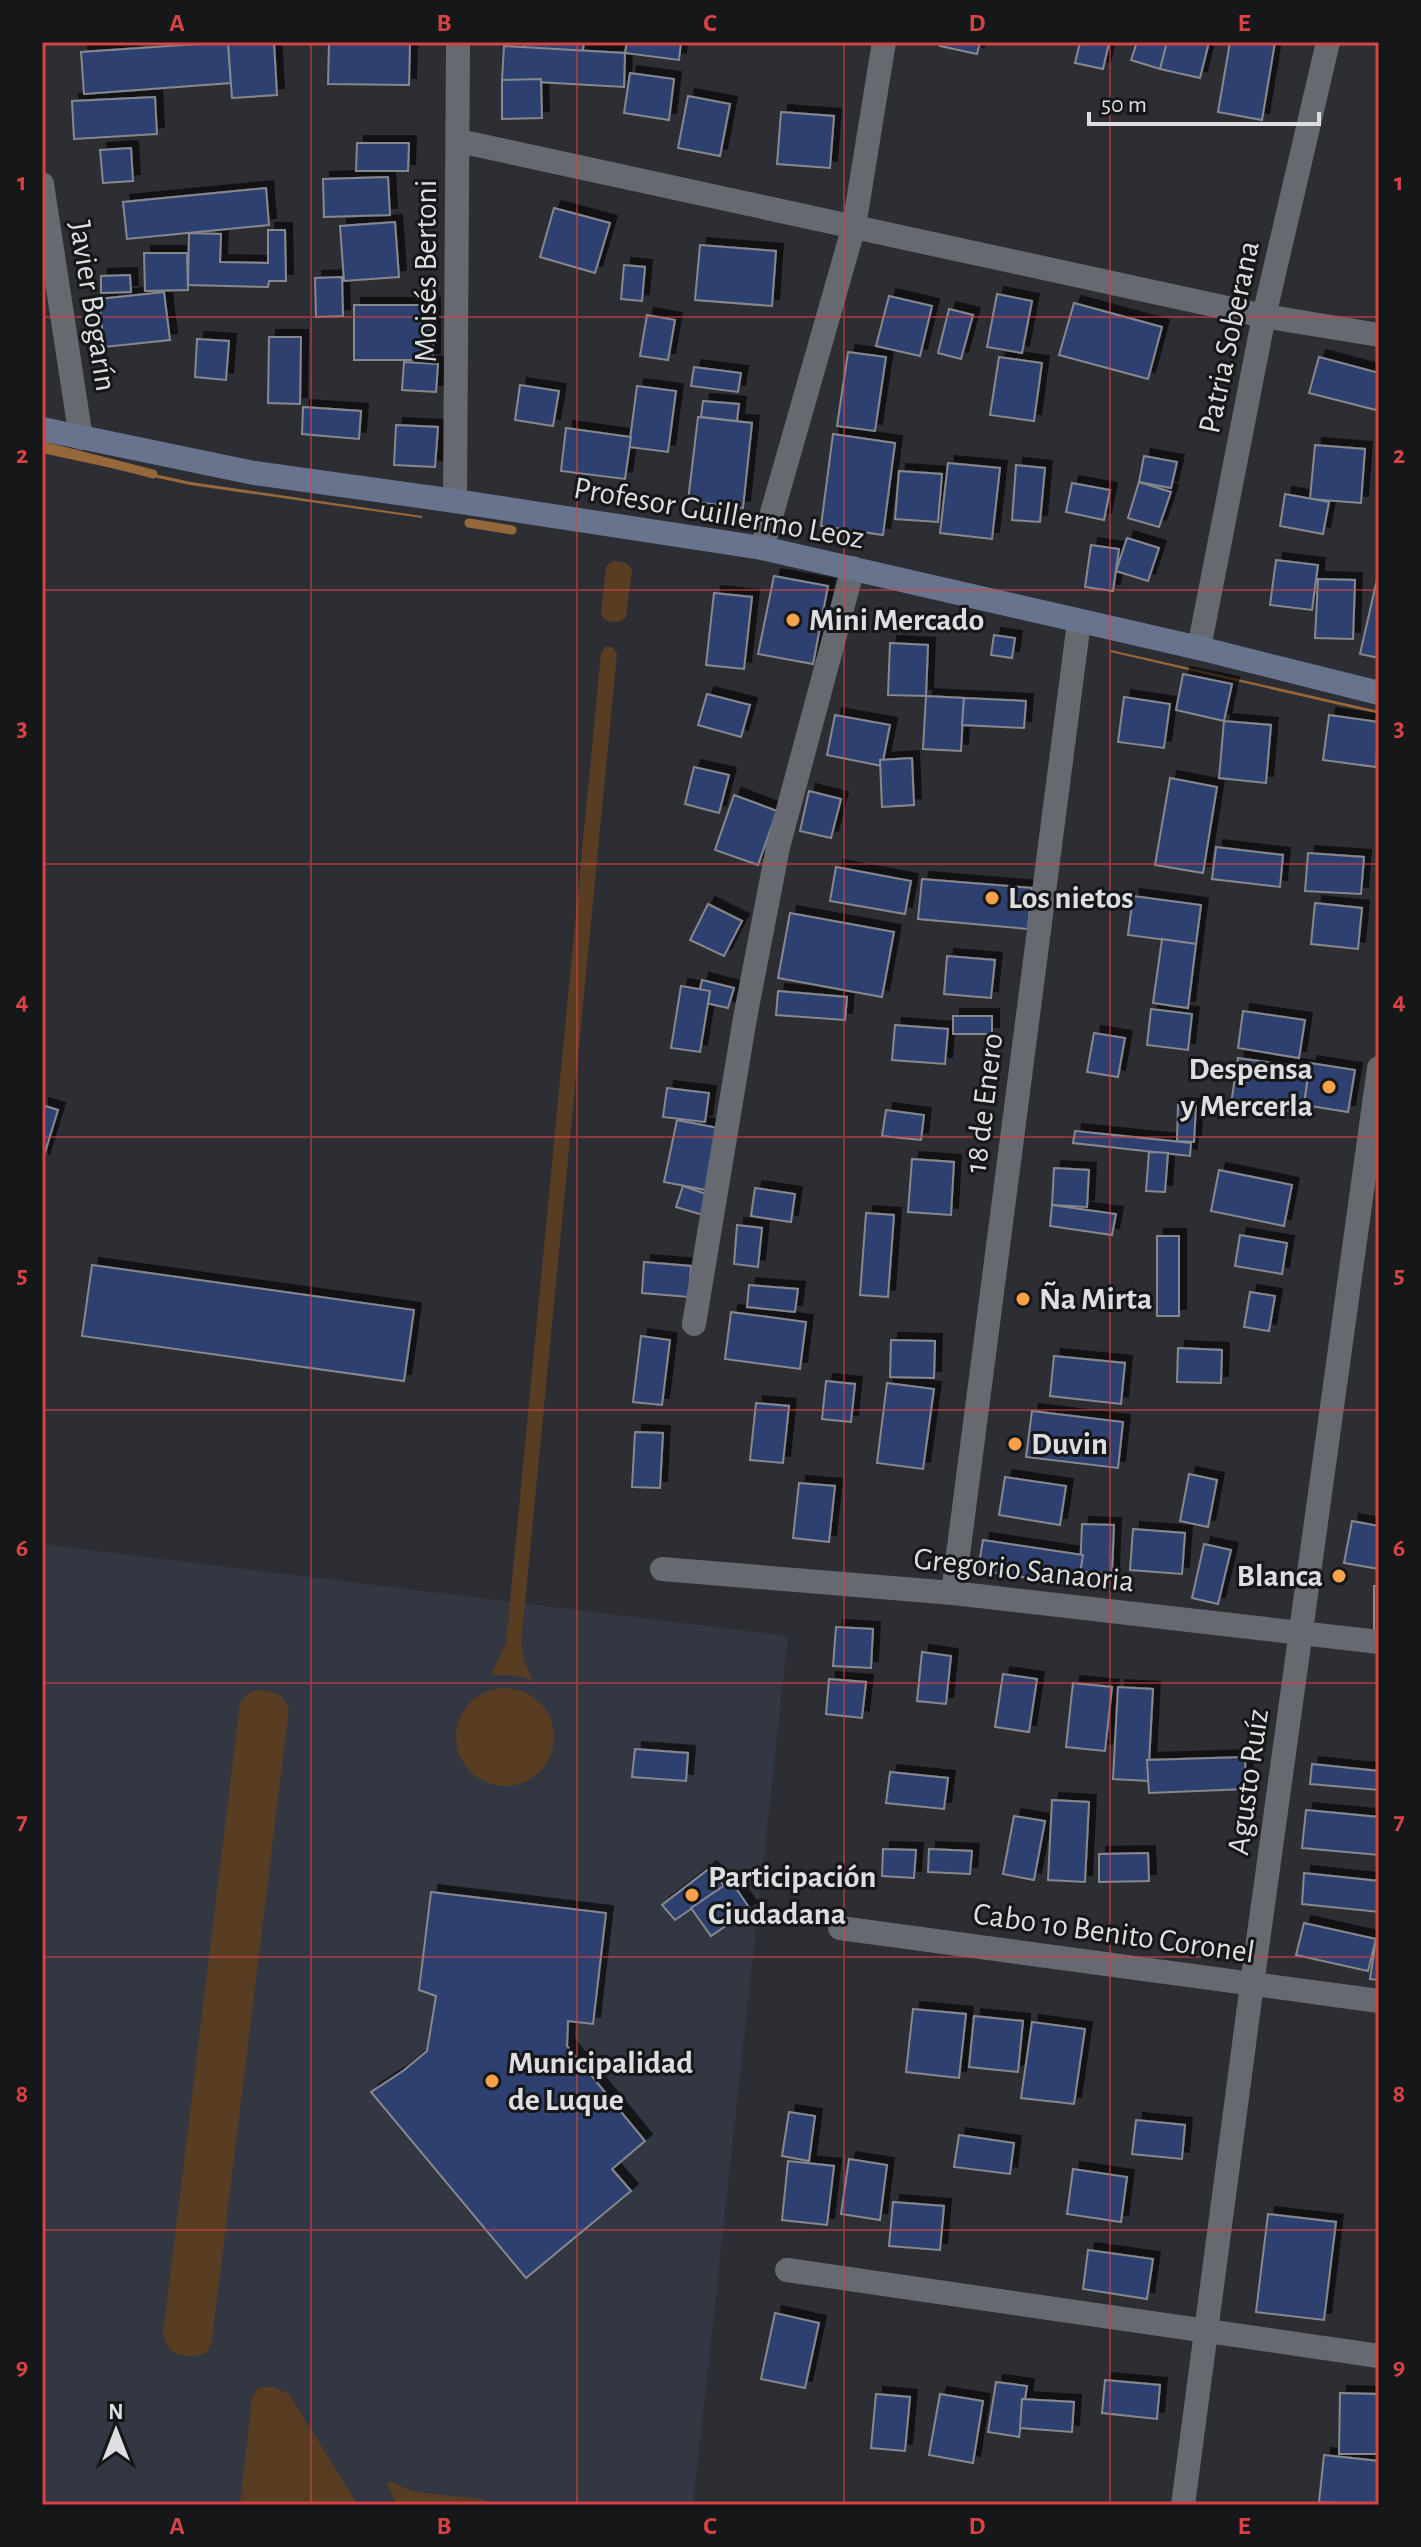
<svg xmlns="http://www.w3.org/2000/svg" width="1421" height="2547" viewBox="0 0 1421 2547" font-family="'Alegreya Sans',sans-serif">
<defs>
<filter id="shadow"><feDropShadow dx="7" dy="-7" stdDeviation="0" flood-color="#0009"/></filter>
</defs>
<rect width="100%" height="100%" fill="#2c2e33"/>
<polygon fill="#333742" points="42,1544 788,1636 693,2505 42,2505"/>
<g fill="#583d23">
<path d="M613,561C621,562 629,562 632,570L626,617C620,624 610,623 603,618L601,613L606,566Z"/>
<polygon points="606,646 612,647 617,654 521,1644 525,1663 533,1681 516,1675 491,1675 506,1643 601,653"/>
<circle cx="505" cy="1737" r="49"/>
<path d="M257,1690C274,1692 283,1692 289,1709L212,2339L208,2352C188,2360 167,2357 163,2334L240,1703L246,1695Z"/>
<polygon points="263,2387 273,2387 289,2394 358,2505 240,2505 252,2398 256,2391"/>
<polygon points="388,2481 415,2492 482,2499 495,2505 397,2505 387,2484"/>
</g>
<g fill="#95673a">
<polygon points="42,449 191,482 422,516 422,518 190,485 42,453"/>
<polygon points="1111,650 1379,711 1379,714 1110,652"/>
</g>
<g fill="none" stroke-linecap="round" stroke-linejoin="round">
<g stroke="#95673a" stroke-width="9">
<polyline points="44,446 153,474"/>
<polyline points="469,523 512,530"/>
</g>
</g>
<g fill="#2e4070" stroke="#86888e" stroke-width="2" filter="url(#shadow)">
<polygon points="228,42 231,83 84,94 81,52"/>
<polygon points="228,42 274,42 277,95 232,98"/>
<polygon points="525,42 584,42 582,56 524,49"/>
<polygon points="627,42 681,42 679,60 625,53"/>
<polygon points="941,42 980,42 977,54 940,46"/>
<polygon points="1080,42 1109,43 1103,69 1075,63"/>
<polygon points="1137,42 1168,42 1160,69 1131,60"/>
<polygon points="1167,42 1209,42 1200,78 1160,69"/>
<polygon points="1230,42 1275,42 1262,120 1218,112"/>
<polygon points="329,43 410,44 409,85 328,84"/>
<polygon points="504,46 625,53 624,87 502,80"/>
<polygon points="630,73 674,79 669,120 624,113"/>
<polygon points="541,79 542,118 502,119 502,80"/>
<polygon points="688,96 730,104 720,156 678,148"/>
<polygon points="155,97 157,134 74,139 72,101"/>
<polygon points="781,112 834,116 830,168 777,164"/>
<polygon points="357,143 409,143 408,171 356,171"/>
<polygon points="131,148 133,181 103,183 100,150"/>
<polygon points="388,177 390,215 324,217 323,179"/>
<polygon points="266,188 269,225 127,239 123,202"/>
<polygon points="554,208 610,223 595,273 540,257"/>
<polygon points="395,222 399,277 344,281 340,226"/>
<polygon points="268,230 285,230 286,281 269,281 268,287 188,285 189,233 221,234 220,262 268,263"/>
<polygon points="700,245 776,251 772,306 695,300"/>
<polygon points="144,253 187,253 188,290 145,291"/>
<polygon points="624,265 645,267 642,301 621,299"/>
<polygon points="130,275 131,292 101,293 101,276"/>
<polygon points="342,277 343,316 316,317 315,278"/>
<polygon points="164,292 170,340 104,347 99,299"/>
<polygon points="997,294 1032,301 1022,353 987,347"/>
<polygon points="889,296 932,306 920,356 876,346"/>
<polygon points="1074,303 1162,327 1148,379 1059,355"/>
<rect x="354" y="305" width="79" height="55"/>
<polygon points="949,309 973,315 961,359 938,353"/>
<polygon points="647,315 675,320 668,360 640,356"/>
<polygon points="269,337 301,337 300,404 268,403"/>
<polygon points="197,339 229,341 226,380 195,377"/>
<polygon points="848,352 886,357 875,431 837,426"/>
<polygon points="999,357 1042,363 1034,421 990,415"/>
<polygon points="1319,357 1379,373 1379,399 1376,410 1309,393"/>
<polygon points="404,362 438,364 436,392 402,390"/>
<polygon points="694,367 741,373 738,392 691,386"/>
<polygon points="520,385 559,391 553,426 515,420"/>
<polygon points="637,386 676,391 668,452 629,447"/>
<polygon points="703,401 739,404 737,421 701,417"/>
<polygon points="303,407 361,411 359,439 302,434"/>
<polygon points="698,417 752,423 743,508 688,501"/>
<polygon points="396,425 438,427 435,467 394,465"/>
<polygon points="566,428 631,437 625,479 561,471"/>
<polygon points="833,434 895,443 883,535 821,526"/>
<polygon points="1315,445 1365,449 1361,503 1310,499"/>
<polygon points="1144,456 1177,462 1171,488 1139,482"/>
<polygon points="948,463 1000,468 992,539 940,533"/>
<polygon points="1016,465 1045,468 1040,522 1012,520"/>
<polygon points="899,471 942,474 938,522 895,519"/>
<polygon points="1139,482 1171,492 1159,527 1128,518"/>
<polygon points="1072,483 1110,490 1104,520 1066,512"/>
<polygon points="1285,494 1329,502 1323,534 1280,526"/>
<polygon points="1127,538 1159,548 1148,581 1116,571"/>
<polygon points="1091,545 1119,549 1113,591 1085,587"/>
<polygon points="1276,560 1318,565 1312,610 1270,605"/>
<polygon points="1378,575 1379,575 1379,658 1360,654"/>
<polygon points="774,576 828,586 813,664 758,654"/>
<polygon points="1318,579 1355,580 1353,639 1315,638"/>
<polygon points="714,593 752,597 744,669 706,665"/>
<polygon points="994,635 1015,638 1012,658 991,655"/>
<polygon points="890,643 928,645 926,696 888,695"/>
<polygon points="1183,674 1232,684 1224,721 1176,710"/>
<polygon points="707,694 750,705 741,737 698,725"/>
<polygon points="926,696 964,698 961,751 923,749"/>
<polygon points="1124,697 1170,704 1164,748 1118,742"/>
<polygon points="964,698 1026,701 1024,728 962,725"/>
<polygon points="835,715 890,725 882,766 827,755"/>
<polygon points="1329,715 1379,722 1376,767 1323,760"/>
<polygon points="1224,721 1271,725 1266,783 1219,778"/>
<polygon points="912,758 914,805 882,807 880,760"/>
<polygon points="694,767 729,775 719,813 685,804"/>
<polygon points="1170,778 1217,787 1203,873 1155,865"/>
<polygon points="809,791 841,799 831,838 800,831"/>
<polygon points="734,795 777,811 758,865 715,850"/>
<polygon points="1216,847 1283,855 1280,887 1212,879"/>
<polygon points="1308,853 1364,857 1361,894 1305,891"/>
<polygon points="836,867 911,881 905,914 830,901"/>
<polygon points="922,879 1032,888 1028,929 918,919"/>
<polygon points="1133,896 1201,905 1196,944 1128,935"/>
<polygon points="1315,903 1362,908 1358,949 1311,944"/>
<polygon points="708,904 742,921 724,956 690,940"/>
<polygon points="790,913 894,932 882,997 778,978"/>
<polygon points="1162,939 1196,944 1188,1008 1153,1003"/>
<polygon points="947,956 995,960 991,998 944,994"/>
<polygon points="702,980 734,988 728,1008 697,1001"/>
<polygon points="681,986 710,991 700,1052 671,1048"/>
<polygon points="778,991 847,997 845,1020 776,1015"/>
<polygon points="1151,1009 1192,1014 1188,1050 1147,1045"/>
<polygon points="1243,1011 1305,1020 1299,1058 1238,1048"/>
<rect x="953" y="1016" width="39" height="18"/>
<polygon points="895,1025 948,1029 945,1064 892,1060"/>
<polygon points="1094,1033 1125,1038 1118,1077 1087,1072"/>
<polygon points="1238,1058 1309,1068 1303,1113 1231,1104"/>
<polygon points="1310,1063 1355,1070 1348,1112 1304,1105"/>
<polygon points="667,1088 709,1093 705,1122 663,1117"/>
<polygon points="42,1105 58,1110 42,1162"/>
<polygon points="1178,1105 1196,1106 1194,1142 1177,1141"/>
<polygon points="886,1110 924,1115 921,1140 882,1136"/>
<polygon points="677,1120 718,1128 706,1190 664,1182"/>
<polygon points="1075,1131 1191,1143 1190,1156 1073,1143"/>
<polygon points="1149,1152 1168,1153 1165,1192 1146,1191"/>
<polygon points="912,1159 954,1162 951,1215 908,1212"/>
<polygon points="1054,1168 1089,1170 1087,1207 1052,1205"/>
<polygon points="1219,1170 1292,1185 1284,1226 1211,1211"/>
<polygon points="683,1186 709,1195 703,1215 676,1207"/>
<polygon points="755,1188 795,1194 791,1222 751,1216"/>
<polygon points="1052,1205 1116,1214 1112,1235 1050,1226"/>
<polygon points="866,1213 894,1215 888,1297 860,1295"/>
<polygon points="737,1225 762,1228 758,1267 734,1264"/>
<polygon points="1240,1235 1287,1243 1282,1274 1235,1266"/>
<rect x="1157" y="1236" width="22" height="80"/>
<polygon points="644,1262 691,1266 689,1297 642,1293"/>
<polygon points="92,1265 414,1310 404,1381 82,1336"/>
<polygon points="749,1285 798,1289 795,1312 747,1307"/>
<polygon points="1250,1292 1275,1296 1269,1331 1244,1327"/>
<polygon points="731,1312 806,1322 800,1369 725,1359"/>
<polygon points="641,1336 670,1340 662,1405 633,1402"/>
<polygon points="891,1340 935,1341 934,1378 890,1377"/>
<polygon points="1178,1348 1222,1350 1221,1383 1177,1382"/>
<polygon points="1054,1356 1125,1363 1121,1404 1050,1396"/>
<polygon points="826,1381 855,1384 851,1422 822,1419"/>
<polygon points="887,1383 934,1389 923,1469 877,1463"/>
<polygon points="756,1403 789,1406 783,1463 750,1460"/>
<polygon points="1032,1411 1123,1422 1118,1468 1026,1457"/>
<polygon points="635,1432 663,1433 660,1488 632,1487"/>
<polygon points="1189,1474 1217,1480 1208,1527 1180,1521"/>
<polygon points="1005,1477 1066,1486 1060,1525 999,1515"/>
<polygon points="799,1483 835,1486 829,1542 793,1538"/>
<polygon points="1352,1521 1379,1526 1379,1569 1344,1563"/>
<polygon points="1082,1524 1114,1525 1112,1573 1080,1572"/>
<polygon points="1133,1529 1185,1533 1182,1574 1130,1570"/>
<polygon points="983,1540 1083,1555 1078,1586 978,1570"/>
<polygon points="1204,1544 1231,1550 1218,1604 1192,1598"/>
<rect x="1374" y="1586" width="5" height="45"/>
<polygon points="836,1627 873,1629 871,1668 833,1666"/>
<polygon points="922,1652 951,1656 946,1704 917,1701"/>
<polygon points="1003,1674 1037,1679 1029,1732 995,1727"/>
<polygon points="829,1679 866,1682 862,1718 826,1714"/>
<polygon points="1073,1683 1112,1687 1105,1751 1066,1747"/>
<polygon points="1118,1687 1153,1689 1148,1781 1113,1779"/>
<polygon points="635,1749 688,1753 686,1781 632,1777"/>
<polygon points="1245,1757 1246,1789 1149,1793 1147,1760"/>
<polygon points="1312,1764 1379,1771 1379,1790 1310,1784"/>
<polygon points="890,1772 948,1778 944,1809 886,1803"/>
<polygon points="1052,1800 1089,1802 1085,1882 1048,1880"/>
<polygon points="1306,1810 1379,1817 1379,1855 1302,1848"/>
<polygon points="1014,1816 1045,1821 1034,1880 1003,1874"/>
<polygon points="883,1849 916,1850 914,1878 882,1876"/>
<polygon points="929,1849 972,1851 970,1874 928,1872"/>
<polygon points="1148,1853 1149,1881 1099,1882 1099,1854"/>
<polygon points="710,1868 724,1886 675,1920 662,1905"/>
<polygon points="1304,1873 1379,1881 1379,1912 1302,1904"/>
<polygon points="731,1881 750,1909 711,1936 691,1908"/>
<polygon points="431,1892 606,1913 593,2024 568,2021 567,2046 645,2141 612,2169 631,2191 526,2278 371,2092 403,2071 427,2051 436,1996 419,1990"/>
<polygon points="1304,1923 1376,1939 1368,1971 1296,1955"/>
<polygon points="1376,1939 1379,1940 1379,1980 1370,1979"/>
<polygon points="913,2009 966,2014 959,2078 906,2072"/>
<polygon points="974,2016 1023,2021 1018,2072 969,2067"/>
<polygon points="1032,2022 1085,2029 1074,2104 1021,2098"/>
<polygon points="789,2112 815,2116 809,2161 782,2156"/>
<polygon points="1136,2120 1185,2125 1182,2159 1132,2154"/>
<polygon points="959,2135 1014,2143 1010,2174 954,2167"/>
<polygon points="849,2159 887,2165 880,2220 841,2214"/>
<polygon points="788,2161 834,2166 827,2225 782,2220"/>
<polygon points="1073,2169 1127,2177 1121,2222 1067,2214"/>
<polygon points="893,2202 944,2206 940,2250 889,2246"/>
<polygon points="1268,2214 1336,2222 1324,2320 1256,2312"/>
<polygon points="1088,2250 1153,2259 1147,2299 1083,2289"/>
<polygon points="775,2313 819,2323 805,2388 761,2379"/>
<polygon points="1105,2380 1160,2385 1157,2419 1102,2413"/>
<polygon points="996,2382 1027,2386 1019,2437 988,2432"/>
<polygon points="1340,2393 1379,2394 1379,2454 1339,2454"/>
<polygon points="876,2394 910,2397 905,2451 871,2448"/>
<polygon points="940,2394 983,2401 973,2463 929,2455"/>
<polygon points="1022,2399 1074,2402 1072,2432 1020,2428"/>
<polygon points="1324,2455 1379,2461 1379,2505 1319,2502"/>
</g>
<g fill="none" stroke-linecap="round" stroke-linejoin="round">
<g stroke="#66696f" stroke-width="24">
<polyline points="459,141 1264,316 1379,335"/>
<polyline points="42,184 81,438"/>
<polyline points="455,501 458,42"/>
<polyline points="762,548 854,226 884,42"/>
<polyline points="1199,648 1264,316 1328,42"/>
<polyline points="694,1324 745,1018 778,847 853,568"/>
<polyline points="662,1569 953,1593 1379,1642"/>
<polyline points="953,1593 1079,622"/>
<polyline points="840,1928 1379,2001"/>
<polyline points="787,2270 1379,2356"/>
<polyline points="1183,2505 1252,1984 1379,1068"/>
</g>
<polyline stroke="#68748e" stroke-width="24" points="42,429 254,473 455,501 762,548 1199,648 1379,693"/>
</g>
<path fill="none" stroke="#d74344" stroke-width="2" stroke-opacity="0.55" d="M311,42V2505M577,42V2505M844,42V2505M1110,42V2505M42,317H1379M42,590H1379M42,864H1379M42,1137H1379M42,1410H1379M42,1683H1379M42,1957H1379M42,2230H1379"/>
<g fill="#f7a148" stroke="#161719" stroke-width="3">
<circle cx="793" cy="620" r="8"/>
<circle cx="992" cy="898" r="8"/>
<circle cx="1329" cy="1087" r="8"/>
<circle cx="1023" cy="1299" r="8"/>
<circle cx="1015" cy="1444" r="8"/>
<circle cx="1339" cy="1576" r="8"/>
<circle cx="692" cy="1895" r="8"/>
<circle cx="492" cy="2081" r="8"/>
</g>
<g text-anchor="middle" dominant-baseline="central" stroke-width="6" stroke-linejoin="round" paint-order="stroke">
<g font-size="32" fill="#dcdee1" stroke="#161719">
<text transform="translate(426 271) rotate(-90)">Moisés Bertoni</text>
<text transform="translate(93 306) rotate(81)">Javier Bogarín</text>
<text transform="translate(1229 337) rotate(-78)">Patria Soberana</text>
<text transform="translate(719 513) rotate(10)">Profesor Guillermo Leoz</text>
<text transform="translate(984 1103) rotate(-83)">18 de Enero</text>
<text transform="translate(1024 1570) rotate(6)">Gregorio Sanaoria</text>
<text transform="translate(1248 1782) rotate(-82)">Agusto Ruíz</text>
<text transform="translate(1114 1933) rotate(8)">Cabo 1o Benito Coronel</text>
</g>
<g font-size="32" font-weight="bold" fill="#dcdee1" stroke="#161719" text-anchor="start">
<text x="809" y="620">Mini Mercado</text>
<text x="1008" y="898">Los nietos</text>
<text x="1313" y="1069" text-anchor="end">Despensa<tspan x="1313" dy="37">y Mercerla</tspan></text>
<text x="1039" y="1299">Ña Mirta</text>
<text x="1031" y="1444">Duvin</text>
<text x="1323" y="1576" text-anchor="end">Blanca</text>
<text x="708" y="1877">Participación<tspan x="708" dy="37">Ciudadana</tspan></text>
<text x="508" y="2063">Municipalidad<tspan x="508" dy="37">de Luque</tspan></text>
</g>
</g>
<rect width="1421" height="2547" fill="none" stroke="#161719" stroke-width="88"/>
<g transform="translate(116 2431)" stroke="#161719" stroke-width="6" paint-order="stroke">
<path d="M0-6L14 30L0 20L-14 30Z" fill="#dcdee1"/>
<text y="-12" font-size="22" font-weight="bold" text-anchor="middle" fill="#dcdee1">N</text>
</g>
<path d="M1089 112v12h230v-12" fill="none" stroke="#dcdee1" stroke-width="4"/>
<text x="1101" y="112" font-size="24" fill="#dcdee1" stroke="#161719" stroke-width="6" paint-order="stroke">50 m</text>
<rect x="44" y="44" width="1333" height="2459" fill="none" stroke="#d74344" stroke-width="3"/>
<g font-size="26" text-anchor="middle" font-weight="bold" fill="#d74344">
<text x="177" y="31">A</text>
<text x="444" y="31">B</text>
<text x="710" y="31">C</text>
<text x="977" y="31">D</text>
<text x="1244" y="31">E</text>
<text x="22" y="190">1</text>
<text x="1399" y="190">1</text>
<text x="22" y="463">2</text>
<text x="1399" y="463">2</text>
<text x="22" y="736">3</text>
<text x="1399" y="736">3</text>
<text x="22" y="1009">4</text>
<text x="1399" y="1009">4</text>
<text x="22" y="1283">5</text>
<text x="1399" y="1283">5</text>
<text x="22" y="1556">6</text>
<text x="1399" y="1556">6</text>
<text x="22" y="1829">7</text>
<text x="1399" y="1829">7</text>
<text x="22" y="2102">8</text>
<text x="1399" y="2102">8</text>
<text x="22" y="2375">9</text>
<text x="1399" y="2375">9</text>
<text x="177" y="2534">A</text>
<text x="444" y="2534">B</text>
<text x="710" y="2534">C</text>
<text x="977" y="2534">D</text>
<text x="1244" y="2534">E</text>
</g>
</svg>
